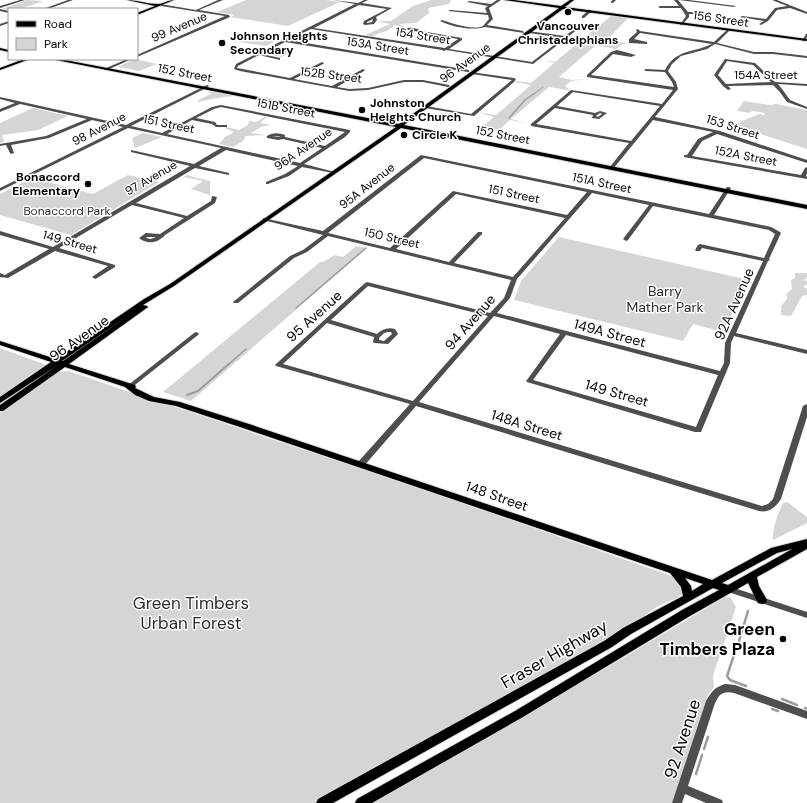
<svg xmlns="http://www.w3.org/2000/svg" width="807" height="803" viewBox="0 0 807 803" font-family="'DM Sans',sans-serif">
<rect width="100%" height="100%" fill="#fff"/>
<g fill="#d5d5d5">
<polygon points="27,0 43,1 20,9 9,9 9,10 2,9"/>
<polygon points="246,0 326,0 340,2 288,26 230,17 235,15 217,12"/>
<polygon points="431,0 451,0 449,4 428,8 429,13 416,23 399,24 407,28 395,25 387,31 379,33 372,37 365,35 390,24 377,21 391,21 413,6"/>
<polygon points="611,16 628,18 606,41 630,43 623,44 616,49 618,50 611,48 596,45 559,77 572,80 587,79 571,81 565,86 569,89 567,90 549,87 511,119 528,123 510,120 499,130 482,127 494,117 477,112 496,115 531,85 514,82 517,81 531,83 554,63 540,60 555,62 578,43 564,40 579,42"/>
<polygon points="254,35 268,37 263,39 275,41 266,46 239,42"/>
<polygon points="277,47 294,50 282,57 265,54"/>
<polygon points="134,59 157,64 139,71 118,67"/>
<polygon points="209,91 236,96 223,97 197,102 200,99 211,94"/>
<polygon points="744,101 770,105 776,104 807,110 807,149 733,125 759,114 764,115 765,113 752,111 750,113 737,111"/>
<polygon points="33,108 68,116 38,130 2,135 4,142 0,143 0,123"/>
<polygon points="265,117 267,117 260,123 271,125 261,127 251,133 267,135 246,136 243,141 233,147 219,144 225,137 234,132 225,128 227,127 239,130 248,125 249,121 256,122"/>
<polygon points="143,133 162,137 135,148 132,138"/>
<polygon points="128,175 159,182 71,235 0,215 0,194 32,178 93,194"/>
<polygon points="186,175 210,181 210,195 191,189 203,181 184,177"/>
<polygon points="559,237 749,280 723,332 693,324 683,341 514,300 521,281"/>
<polygon points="356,246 367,248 191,401 163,392 320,262 323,262 335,255 343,257"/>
<polygon points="795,273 807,273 807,277 804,280 807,281 807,285 803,286 807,289 807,295 802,296 791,316 781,315 781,306 787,299 786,294 792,289 791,280 795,278"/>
<polygon points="0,348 46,365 0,399"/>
<path d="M69,371C139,396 210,418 280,442C411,485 540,530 669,575L677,579L682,586V594L677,598L660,605L580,657L319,803H0V413L59,372Z"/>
<path d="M787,502L807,517V523L773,540C772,528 778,514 783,503Z"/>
<polygon points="725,597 730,597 736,607 713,676 714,687 708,695 703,709 672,803 368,803 596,674"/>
</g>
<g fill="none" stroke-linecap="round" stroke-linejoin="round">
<polyline stroke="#9c9c9c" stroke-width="1" points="534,94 543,87"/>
<g stroke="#9c9c9c" stroke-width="1.5">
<polyline points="509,118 525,100 535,93"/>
<polyline points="296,308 366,248"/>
<polyline points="229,364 246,349"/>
</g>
<polyline stroke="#9c9c9c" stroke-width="2" points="187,395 198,391 230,363"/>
<g stroke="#9c9c9c" stroke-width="2.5">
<polyline points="739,641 748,611"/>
<polyline points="737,646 727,676 730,680 746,686"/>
<polyline points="782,699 797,705"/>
<polyline points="805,708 807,709"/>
<polyline points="772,709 778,711"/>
<polyline points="704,749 708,737"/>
<polyline points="696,774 702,755"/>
</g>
<g stroke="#dbdbdb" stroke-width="2">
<g id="major">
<path d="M127,0C137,0 147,4 158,4C163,4 168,0 174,0L137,15V13L155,6Z"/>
<path d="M504,0H514L561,6L570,0H574L565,7L807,39V41L563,9L404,125L807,205V209L401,128L174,286L143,305L147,306L148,307L69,364L135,385L136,387L135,388L154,397L180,402L249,424L712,580L771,548L807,539V549L757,577L759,586L767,600L766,603L762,604L758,603L748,583L690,616L523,717L372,803H355L357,799L515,711L682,610L719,590L713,588L631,634L612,647L333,803H316L318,799L604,641L623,628L683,596L681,587L670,573L243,428L176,406L149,401L135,395L125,387L65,367L3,411H0V405L58,365L0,403V397L51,362L0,345V341L56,359L144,299L170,284L396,127L51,59H60L399,124L559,8ZM132,313L63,361H62ZM792,549L728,585L722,583L777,553ZM685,578L703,584L692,591L691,586Z"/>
<polygon points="0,48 9,50 9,52 0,50"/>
<polygon points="24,59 30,59 0,70 0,68"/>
</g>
</g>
<g fill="#4e4e4e" fill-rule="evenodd">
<polygon points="20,0 25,0 0,8 0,6"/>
<polygon points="68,0 73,0 48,9 43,9"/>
<polygon points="218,0 223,0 199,10 229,15 230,17 137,57 137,55 225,16 161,6 160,4 196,10"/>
<path d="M332,0L358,3L364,0H368L362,3L392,8L376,17L377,20L374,24L365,25L363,24L364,21L387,9L359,5L314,28L445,48L458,39L403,29C408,27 416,27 421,31L462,38V40L449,49L532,62L563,38L529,33L528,31L565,36L573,30L559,27V25L578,29L533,64L446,50L444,51L442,50L311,29L288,40L469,70V72H468L285,42L262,54L280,58V60L259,55L238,66L237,68L290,78L322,62L324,63L323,64L294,79L332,86L363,69L365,70L364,71L337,87L349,89L368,88L404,80H423L449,85L450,86L448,87L423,82H404L368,90L349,91L240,71L234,69L236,64L355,4ZM373,19L372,22L367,23V22Z"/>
<path d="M497,0H501L489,8L493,19L487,25L523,31L524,33L485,27C472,31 452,27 440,21L442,20C452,23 473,31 483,26C485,24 487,21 489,19L488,15L448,11L450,10L487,13L485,8L488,6L467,2L469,1L491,4Z"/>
<polygon points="612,0 616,0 613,3 611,3"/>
<polygon points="674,0 678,0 688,12 704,12 706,13 704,14 689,14 689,17 682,25 680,25 686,16 681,8 660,8 658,7 660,6 679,6"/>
<polygon points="679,0 689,0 736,6 734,7"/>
<polygon points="772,0 777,0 807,12 807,14 790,8 777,10 768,21 761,25 759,24 764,21 740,17 742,16 766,19 775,8 787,6"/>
<polygon points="0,9 9,11 9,13 0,11"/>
<polygon points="589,10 592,11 584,18 582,18 582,16"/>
<polygon points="9,21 9,23 0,26 0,24"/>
<path d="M638,29L640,31L714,42L728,29L729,31L717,43L754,52H773L807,56V58L773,54H754L715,44L707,49L681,56L672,64L668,71L676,82L678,89L655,117L720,131L807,160V163L717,134L702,141L692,156L801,175L805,168L807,167V173L806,176L807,177V179L684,157V155H687L698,139L713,132L653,120L613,169H611L609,168L629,143L531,126V124L571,90L662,104L673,90L587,77V75L611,52L617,50L636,55L631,57L613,54L591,75L674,87L672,82L665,72L646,71L644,70L646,69L665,70C676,49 693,53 712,44L640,33L634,39L647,42V44L629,43V39L637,32L636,30ZM573,92L660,106L631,141L536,124L555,108L593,115L592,118L599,119L607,113L600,111L595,113L557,106ZM600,113L602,114L598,117L596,116L597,115Z"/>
<polygon points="806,34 807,34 807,37 804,41 802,41"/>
<polygon points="127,59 132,59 107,70 104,69"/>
<path d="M725,59L755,63L775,82L807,84V86L778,84L782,89L790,100L807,107V109L787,102L779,91L773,85L728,86L731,89L728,90L723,86L714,75ZM727,61L753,65L771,82L726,84L718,75Z"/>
<polygon points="471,72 514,78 516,79 514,82 474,116 425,108 424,107 426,106 471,114 512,80 472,74 470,73"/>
<path d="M207,85L209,86L208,87L131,126L162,133L212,107L221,105L350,130V132L345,137L304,164L335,172L333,173L302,167L289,176L268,184H266V182L285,174L298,166L226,150L199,166L229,173V175L195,168L136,203L187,216L211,201L212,196L217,197L215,203L165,235C158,243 148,245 139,238L146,233L160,234L184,218L132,205L59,248L115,265V267L97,278L95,279L92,277L108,266L55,251L8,278L0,277V273L5,275L49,249L0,235V231L53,247L190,166L131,152V150L194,164L221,148L128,128L0,191V188L123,127L92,120L49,138L11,145L14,153L12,154L10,153L6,145L0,146V144L46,136L87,119L20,104L0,112V109L15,103L0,99V97L126,125ZM221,107L345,132L325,146L285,137V135C279,133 273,132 267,136V138L278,140L283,139L322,148L300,163L167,134L192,120L212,124L216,127H227V125H217L215,122L196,118L214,109ZM272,136H278L281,137ZM147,237H156L151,239L146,238Z"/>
<path d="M421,155L709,214L727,187H729L731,188L714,215L771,227L780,232L781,233L769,259L770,260L768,261L736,333L807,350V354L734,336L731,343L730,363L701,432H695L527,382L526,381L527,380L560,334L494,316L419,402L762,506L768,504L773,499L803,406L807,404V417L781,499C776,507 769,513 759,511L416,406L364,466H358L357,464L358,462L410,404L276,366L275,365L276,364L365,283L367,282L490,313L504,298L511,280L328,236L307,252L294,258L238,303H234L233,302L290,256L303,250L323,235L263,220V218L323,231ZM424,158L587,192L567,215L453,191L390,248L328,233ZM592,193L649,205L623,239L626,241L628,240L653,206L769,230L775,234L764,258L700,244L698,245L695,250L696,251H700L702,248L763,261L725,343L724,363L720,371L497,313L510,298L517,279ZM456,194L565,218L513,277L454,263L482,234V232H478L449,262L396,249ZM368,286L488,316L413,401L283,364L327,323L374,337L373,342L374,343L388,344L398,334L395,329C388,327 382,329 377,334L331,320ZM388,332H391L392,334L384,341L379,340V338L384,333ZM566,335L718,375L696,427L533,380Z"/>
<polygon points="196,332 198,333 199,334 198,335 131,388 127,388 126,387 127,386 194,333"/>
<polygon points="728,586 807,612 807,618 725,591 724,589 725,587"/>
<path d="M725,684L735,685L807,711V719L734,693C722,690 718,695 714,706L688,786L722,800L723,803H706L685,794L682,803H672L706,701C711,692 715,687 725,684Z"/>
</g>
<use href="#major" fill="#000" fill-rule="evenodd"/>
</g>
<g fill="#000" stroke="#fff" stroke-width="1.5">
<circle cx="568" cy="12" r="4"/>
<circle cx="222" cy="43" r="4"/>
<circle cx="362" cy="110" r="4"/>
<circle cx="404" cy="135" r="4"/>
<circle cx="88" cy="184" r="4"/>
<circle cx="783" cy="639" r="4"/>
</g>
<g text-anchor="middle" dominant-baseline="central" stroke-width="3" stroke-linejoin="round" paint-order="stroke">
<g font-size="12" fill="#000" stroke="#fff">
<text transform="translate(721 19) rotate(8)">156 Street</text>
<text transform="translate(179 27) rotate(-23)">99 Avenue</text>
<text transform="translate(423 36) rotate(9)">154 Street</text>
<text transform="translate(378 46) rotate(9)">153A Street</text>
<text transform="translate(465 63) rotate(-36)">96 Avenue</text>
<text transform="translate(185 73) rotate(11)">152 Street</text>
<text transform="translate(331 75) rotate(7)">152B Street</text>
<text x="766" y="75">154A Street</text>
<text transform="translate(286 108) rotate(11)">151B Street</text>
<text transform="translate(169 124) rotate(12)">151 Street</text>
<text transform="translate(733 127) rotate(18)">153 Street</text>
<text transform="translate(99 129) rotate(-27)">98 Avenue</text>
<text transform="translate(503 135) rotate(11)">152 Street</text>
<text transform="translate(303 149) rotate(-34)">96A Avenue</text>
<text transform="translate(746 156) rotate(11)">152A Street</text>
<text transform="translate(151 178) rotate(-30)">97 Avenue</text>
<text transform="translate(602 183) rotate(12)">151A Street</text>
<text transform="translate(367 186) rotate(-38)">95A Avenue</text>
<text transform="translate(514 194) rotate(12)">151 Street</text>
<text transform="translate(392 238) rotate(13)">150 Street</text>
<text transform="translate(70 242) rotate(16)">149 Street</text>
</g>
<g font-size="12" font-weight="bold" fill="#000" stroke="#fff" text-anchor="start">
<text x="568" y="26" text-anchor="middle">Vancouver<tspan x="568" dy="14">Christadelphians</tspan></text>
<text x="230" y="36">Johnson Heights<tspan x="230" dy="14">Secondary</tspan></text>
<text x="370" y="103">Johnston<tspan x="370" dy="14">Heights Church</tspan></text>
<text x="412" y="135">Circle K</text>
<text x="80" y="177" text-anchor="end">Bonaccord<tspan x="80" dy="14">Elementary</tspan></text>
</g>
<g font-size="12" fill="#2c2c2c" stroke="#fff">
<text x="67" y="211">Bonaccord Park</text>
</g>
<g font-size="14" fill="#2c2c2c" stroke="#fff">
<text x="665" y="291">Barry<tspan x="665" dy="16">Mather Park</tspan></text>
</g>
<g font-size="14" fill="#000" stroke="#fff">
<text transform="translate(734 304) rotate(-66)">92A Avenue</text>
<text transform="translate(314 316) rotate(-42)">95 Avenue</text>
<text transform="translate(470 322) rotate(-49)">94 Avenue</text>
<text transform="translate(610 333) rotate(15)">149A Street</text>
<text transform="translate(79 338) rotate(-35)">96 Avenue</text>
<text transform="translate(617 393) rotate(16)">149 Street</text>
<text transform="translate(527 425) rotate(17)">148A Street</text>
<text transform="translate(497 496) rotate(19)">148 Street</text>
</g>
<g font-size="17" fill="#2c2c2c" stroke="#fff">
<text x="191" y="603">Green Timbers<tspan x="191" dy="20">Urban Forest</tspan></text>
</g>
<g font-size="17" font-weight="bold" fill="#000" stroke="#fff" text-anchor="end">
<text x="775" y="629">Green<tspan x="775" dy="20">Timbers Plaza</tspan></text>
</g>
<g font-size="17" fill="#000" stroke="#fff">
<text transform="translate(554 654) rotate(-30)">Fraser Highway</text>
<text transform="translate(682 739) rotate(-72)">92 Avenue</text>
</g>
</g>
<rect x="8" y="8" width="130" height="52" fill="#ffffff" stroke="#999999"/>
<rect x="16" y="21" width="20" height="6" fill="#000000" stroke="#999999"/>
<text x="44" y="28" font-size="12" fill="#000000">Road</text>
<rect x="16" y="38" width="20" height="12" fill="#d5d5d5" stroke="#999999"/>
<text x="44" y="48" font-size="12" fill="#000000">Park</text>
</svg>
